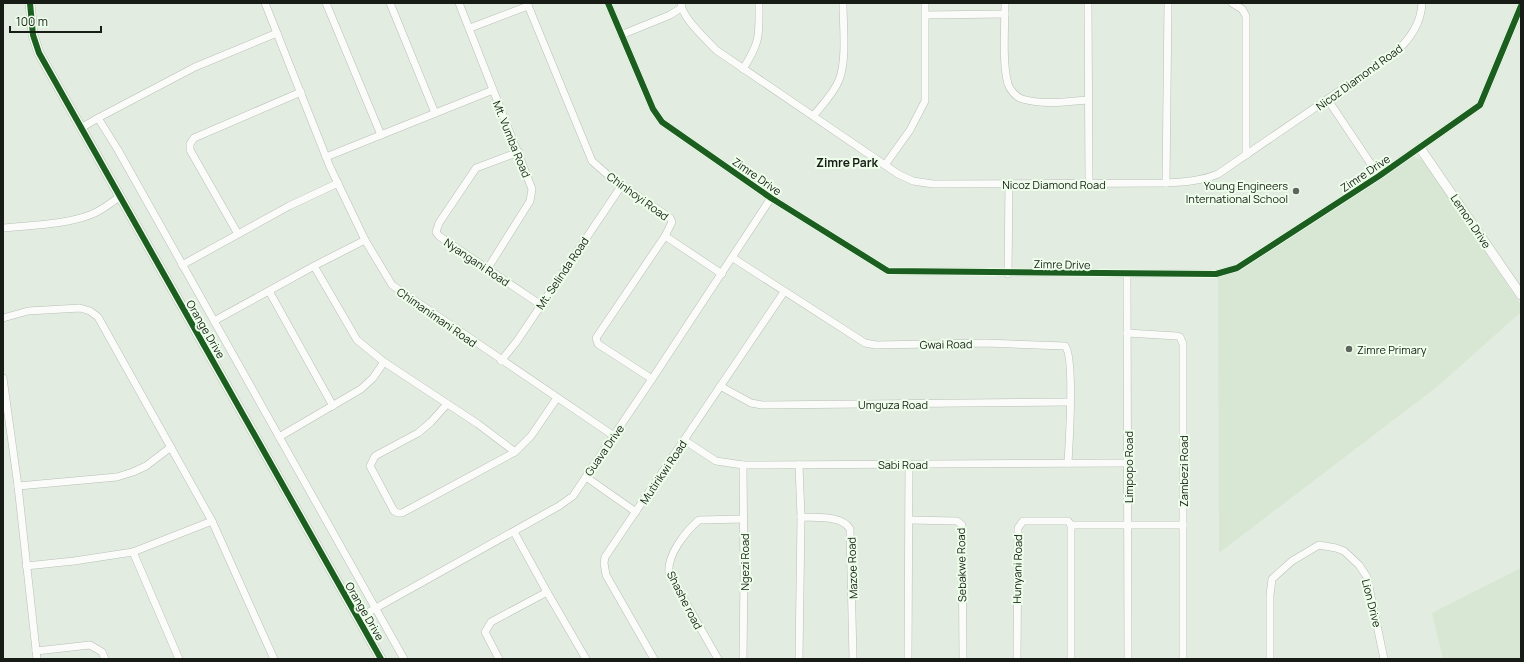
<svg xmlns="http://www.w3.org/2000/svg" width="1524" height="662" viewBox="0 0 1524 662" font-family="Manrope,sans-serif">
<rect width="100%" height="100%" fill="#e3ece0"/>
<g fill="#d7e7d4">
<polygon points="1407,154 1424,161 1521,305 1521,312 1438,386 1219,553 1218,274 1236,271"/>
<polygon points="1521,568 1521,659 1443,659 1432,613"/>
</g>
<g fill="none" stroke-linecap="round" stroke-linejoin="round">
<g stroke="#b9bfb7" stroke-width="8">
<g id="minor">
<polyline points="265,3 330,167 365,240 392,285 614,436"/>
<polyline points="326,3 381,135"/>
<polyline points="390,3 435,113"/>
<polyline points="459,3 532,189 530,201 488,268"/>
<polyline points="527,3 592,161 609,176 670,218 672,222 665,236 596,338 598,344 652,379"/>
<polyline points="608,3 653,109 662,122 771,198 888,271 1216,274 1237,268 1379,176 1480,105 1521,6"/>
<path d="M681,3C681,17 707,40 716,50L898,174L913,181L933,184L1166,183C1184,182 1201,181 1218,174L1392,55C1408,42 1421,25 1422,3"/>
<path d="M1005,3C1005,26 1002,63 1008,84C1010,90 1016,97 1022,99C1043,105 1066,102 1087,100"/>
<polyline points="1088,3 1089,184"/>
<polyline points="1232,3 1242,9 1246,16 1246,155"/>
<polyline points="926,15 1005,14"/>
<polyline points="470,28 528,6"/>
<polyline points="621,35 670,15 681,8"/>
<path d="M743,69C761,41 759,35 759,3"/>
<polyline points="1328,100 1379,176"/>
<path d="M814,115C823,104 834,93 839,80C847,60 843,25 843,3"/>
<polyline points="98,118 195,67 277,33"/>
<polyline points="81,128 98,118 118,150 404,659"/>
<polyline points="519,152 476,168 439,223 436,232 439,236 541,305"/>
<polyline points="326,157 493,90"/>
<polyline points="885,165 910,130 925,101 925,3"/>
<polyline points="1166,183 1168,3"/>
<path d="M3,228C31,225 63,225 90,215C101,211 110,204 119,197"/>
<polyline points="238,234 190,150 190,144 194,138 301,92"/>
<polyline points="665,236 722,274"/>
<path d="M733,258L865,343L876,345L985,343L1065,346C1075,356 1069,445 1068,463"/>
<polyline points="182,265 289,206 338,183"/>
<polyline points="314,266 357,340 384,362 478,424 515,452"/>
<polyline points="1008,274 1009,184"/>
<polyline points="1127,275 1128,659"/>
<polyline points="269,291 333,406"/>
<polyline points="3,318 28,311 80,308 90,311 98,317 212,521 274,659"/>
<polyline points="214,321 314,266 365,240"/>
<polyline points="1127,333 1177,336 1180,337 1183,344 1183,659"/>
<polyline points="501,361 517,341 622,185"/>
<polyline points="3,378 18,486 37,659"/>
<polyline points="720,386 751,403 762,405 1070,402"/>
<polyline points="447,404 431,422 418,433 375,456 370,466 394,511 398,513 402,513 515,452 531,436 557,398"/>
<polyline points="279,437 361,389 373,378 384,362"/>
<polyline points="684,440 716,461 743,465 1128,463"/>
<polyline points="743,465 744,576 743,659"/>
<polyline points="586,477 636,512"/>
<polyline points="18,486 117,477 133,472 146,466 171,447"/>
<path d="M801,517C816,518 842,515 850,529L853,659"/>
<polyline points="909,520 957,521 962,525 963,659"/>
<polyline points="1071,525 1183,525"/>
<polyline points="514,532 547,592 586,659"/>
<polyline points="133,552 179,659"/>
<polyline points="26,566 74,561 133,552 212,521"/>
<polyline points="358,618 559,506 573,496 652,379 771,198"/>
<polyline points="36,651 90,645 102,652 105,659"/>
<polyline points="499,659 485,632 491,622 547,592"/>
<polyline points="654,659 606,575 604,563 605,557 784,292"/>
<path d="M718,659L669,573C667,555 685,532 699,520L744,519"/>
<polyline points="799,659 801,517 799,465"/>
<polyline points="908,659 909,464"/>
<polyline points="1017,659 1018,528 1023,521 1068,521 1071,525 1071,659"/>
<polyline points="1270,659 1270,595 1272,579 1292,561 1319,545 1336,548 1344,551 1359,565 1367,577 1384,659"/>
</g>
</g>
<g stroke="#b9bfb7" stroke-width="10">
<g id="tertiary">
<polyline points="30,3 33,35 39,53 381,659"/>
<polyline points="1420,148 1521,295"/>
</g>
</g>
<use href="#minor" stroke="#fbfcfa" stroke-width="7"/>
<use href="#tertiary" stroke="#fbfcfa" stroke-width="9"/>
<g stroke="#edfeea" stroke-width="8">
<g id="cycleway">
<polyline points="30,3 33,35 39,53 381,659"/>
<polyline points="608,3 653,109 662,122 771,198 888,271 1216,274 1237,268 1379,176 1480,105 1521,6"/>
</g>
</g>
<use href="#cycleway" stroke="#1b5e20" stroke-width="6"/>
</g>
<g fill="#5e655d" stroke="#edfeea" stroke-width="1.5">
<circle cx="1296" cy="191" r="4"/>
<circle cx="1349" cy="349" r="4"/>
</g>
<g text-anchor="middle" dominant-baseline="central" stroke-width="4" stroke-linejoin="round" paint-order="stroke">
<g font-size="11" fill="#171d16" stroke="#edfeea">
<text transform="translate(1359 77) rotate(-36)">Nicoz Diamond Road</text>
<text transform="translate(512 139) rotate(68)">Mt. Vumba Road</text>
<text transform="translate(1365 173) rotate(-34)">Zimre Drive</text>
<text transform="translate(757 176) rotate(35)">Zimre Drive</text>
<text x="1054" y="184">Nicoz Diamond Road</text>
<text transform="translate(638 196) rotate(36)">Chinhoyi Road</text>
<text transform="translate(1471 221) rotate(56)">Lemon Drive</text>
<text transform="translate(477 262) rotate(34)">Nyangani Road</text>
<text transform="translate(1062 264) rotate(1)">Zimre Drive</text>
<text transform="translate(562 273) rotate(-56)">Mt. Selinda Road</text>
<text transform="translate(437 317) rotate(35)">Chimanimani Road</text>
<text transform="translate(206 329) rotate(60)">Orange Drive</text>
<text transform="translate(946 344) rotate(-1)">Gwai Road</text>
<text x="893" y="404">Umguza Road</text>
<text transform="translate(604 450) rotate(-55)">Guava Drive</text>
<text x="903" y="464">Sabi Road</text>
<text transform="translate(1128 467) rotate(-90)">Limpopo Road</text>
<text transform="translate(1183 471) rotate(-90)">Zambezi Road</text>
<text transform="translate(663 472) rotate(-56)">Mutirikwi Road</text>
<text transform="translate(744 562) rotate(-90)">Ngezi Road</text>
<text transform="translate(961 565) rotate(-91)">Sebakwe Road</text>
<text transform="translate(852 568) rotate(-92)">Mazoe Road</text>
<text transform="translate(1017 569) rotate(-89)">Hunyani Road</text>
<text transform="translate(685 600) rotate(63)">Shashe road</text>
<text transform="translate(1372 603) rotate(76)">Lion Drive</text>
<text transform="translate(365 611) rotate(60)">Orange Drive</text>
</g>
<g font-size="11" fill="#171d16" stroke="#edfeea" text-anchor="end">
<text x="1288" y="185">Young Engineers<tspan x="1288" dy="13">International School</tspan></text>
<text x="1357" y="349" text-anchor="start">Zimre Primary</text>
</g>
<g font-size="12" font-weight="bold" fill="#171d16" stroke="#edfeea">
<text x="847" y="162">Zimre Park</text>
</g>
</g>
<rect width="1524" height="662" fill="none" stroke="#171d16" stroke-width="8"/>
<path d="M10 26v6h91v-6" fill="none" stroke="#171d16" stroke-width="2"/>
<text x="16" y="26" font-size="12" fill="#171d16" stroke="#edfeea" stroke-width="3" paint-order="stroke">100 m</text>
</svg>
